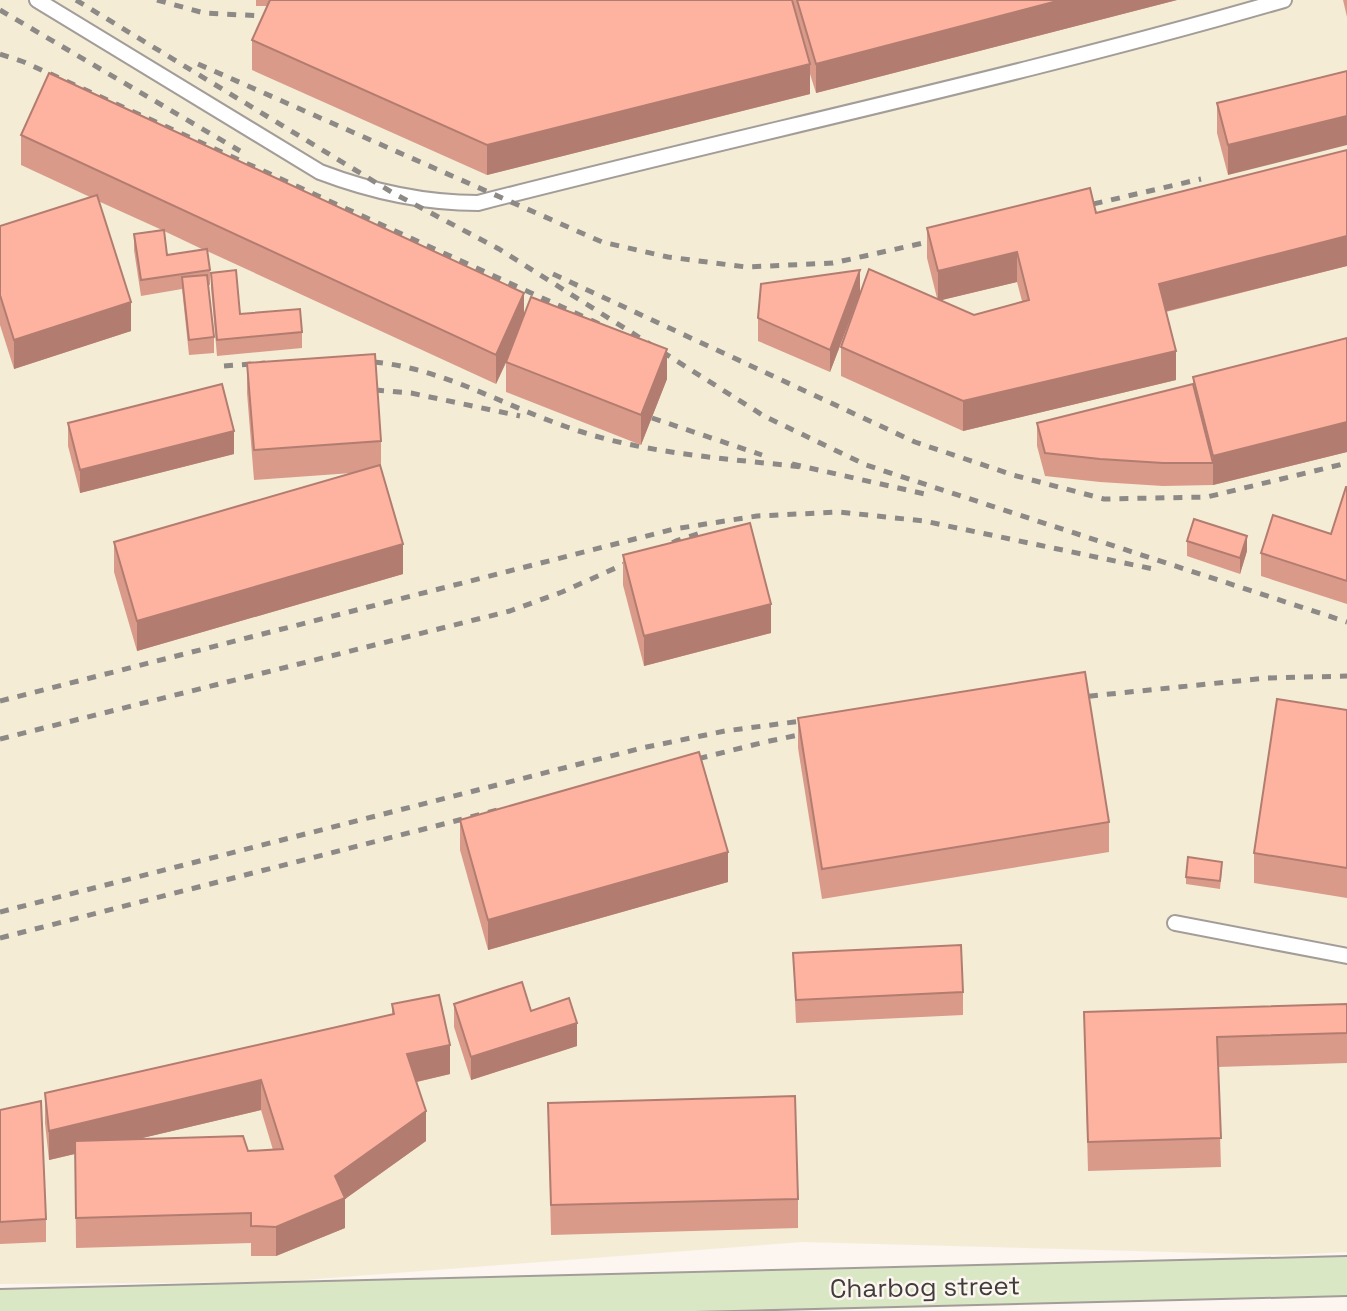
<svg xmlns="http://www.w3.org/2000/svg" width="1347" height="1311" viewBox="0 0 1347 1311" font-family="'Space Grotesk',sans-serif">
<rect width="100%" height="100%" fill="#fcf5f0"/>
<polygon fill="#f5ecd6" points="0,0 1347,0 1347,1252 1285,1255 803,1242 277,1282 0,1284"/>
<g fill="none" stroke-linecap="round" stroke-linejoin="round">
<g stroke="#a39d99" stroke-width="18">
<g id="lane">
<path d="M37,0L320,172C370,191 425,203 478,203C746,134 1018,77 1284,0"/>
<polyline points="1175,923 1347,956"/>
</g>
</g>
<g stroke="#a39d99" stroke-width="42">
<polyline id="secondary" points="0,1309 1347,1276"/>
</g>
<use href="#lane" stroke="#fff" stroke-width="14"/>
<use href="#secondary" stroke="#dae7c4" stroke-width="38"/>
<g stroke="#8d8986" stroke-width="5" stroke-dasharray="9 9" stroke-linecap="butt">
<polyline points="76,0 393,193 499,249 764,416 866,465 1347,622"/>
<polyline points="157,0 204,13 282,17"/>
<polyline points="0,10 240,151"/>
<polyline points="0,54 24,62 606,327"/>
<polyline points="198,64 602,242 668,257 746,267 833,263 946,238"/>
<polyline points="1076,208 1201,179"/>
<polyline points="553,274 915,442 1013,475 1104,499 1207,497 1347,463"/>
<path d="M356,361C432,362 497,403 567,427C643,454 723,458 802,467"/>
<polyline points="224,366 265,363"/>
<polyline points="375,390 411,393 520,416"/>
<polyline points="652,418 762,455"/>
<polyline points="792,464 925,494"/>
<polyline points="1071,698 1267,678 1347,676"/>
<polyline points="0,701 674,529 757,516 839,512 924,521 1158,570"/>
<polyline points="0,739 510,611 562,592 676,541 704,532"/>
<polyline points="681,763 765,742 818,731"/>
<polyline points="0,912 642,748 725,731 817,719"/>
<polyline points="0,938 498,810"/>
</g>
</g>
<g fill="#da9a8a" fill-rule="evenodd">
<polygon points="256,0 1177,0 816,93 810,74 810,94 487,175 252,70 252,40 267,6 256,6"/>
<polygon points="1343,0 1347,0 1347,17"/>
<polygon points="1347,71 1228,175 1217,133 1217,103"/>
<path d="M21,135L524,315L667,379L641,445L506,392V363L496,384L207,251L210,270V285H208L214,337V353L189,355L182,289L141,296L134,250V234L162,230L98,201L131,331L14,369L0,325V226L90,197L21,165ZM164,231L204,250L167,255Z"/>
<path d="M1347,150V266L1166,312L1176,380L963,431L841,376V347L852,315L830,372L758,341V318L860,292L937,298L927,258V228L1096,213ZM1017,282L1022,301L974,315L941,300Z"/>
<polygon points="211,273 240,314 302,332 302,348 217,356 211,288"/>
<polygon points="1347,338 1347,452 1213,485 1163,486 1100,482 1045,476 1037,446 1037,423 1193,384 1193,377"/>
<polygon points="247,363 381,441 381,471 403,574 137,651 114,572 114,542 352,473 254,480 247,393"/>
<polygon points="68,423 234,454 80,493 68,446"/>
<polygon points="1347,487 1347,604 1261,576 1261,553 1331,534"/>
<polygon points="1187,541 1247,551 1240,574 1187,556"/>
<polygon points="623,555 771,633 644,666 623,585"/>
<polygon points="1347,710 1347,898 1254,883 1254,853"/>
<polygon points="798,718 1109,822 1109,852 822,899 798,748"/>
<polygon points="460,820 728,882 488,950 460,850"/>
<polygon points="1222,869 1220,889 1186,884 1186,877"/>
<polygon points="793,953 963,992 963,1015 796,1023"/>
<path d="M392,1004L450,1074L417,1082L426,1141L345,1199V1228L276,1256H251V1243L76,1248L75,1154L49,1160L45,1123V1093L392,1014ZM261,1110L273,1150L248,1151L138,1139Z"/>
<polygon points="454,1004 577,1046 471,1080 454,1027"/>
<polygon points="1347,1004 1347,1063 1218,1067 1221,1167 1088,1171 1084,1012"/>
<polygon points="548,1103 798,1199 798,1228 551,1235"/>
<polygon points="0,1110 46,1219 46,1242 0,1244"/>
</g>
<g fill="#b27d70">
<polygon points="1061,0 1177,0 816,93 816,64"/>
<polygon points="810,64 810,94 487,175 487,145"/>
<polygon points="1347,116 1347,145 1228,175 1228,145"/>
<polygon points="1347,236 1347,266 1159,313 1159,284"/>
<polygon points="1017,252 1017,282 938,301 938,271"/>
<polygon points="860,270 860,293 830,372 830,350"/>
<polygon points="524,293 524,322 496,384 496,355"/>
<polygon points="131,302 131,331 14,369 14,340"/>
<polygon points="667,349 667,379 641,445 641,415"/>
<polygon points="1176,351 1176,380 963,431 963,401"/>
<polygon points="1347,422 1347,452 1213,485 1213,456"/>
<polygon points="234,431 234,454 80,493 80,470"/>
<polygon points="1247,536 1247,551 1240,574 1240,558"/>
<polygon points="403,544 403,574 137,651 137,621"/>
<polygon points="771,604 771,633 644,666 644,636"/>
<polygon points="728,852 728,882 488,950 488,920"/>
<polygon points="577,1023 577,1046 471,1080 471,1057"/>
<polygon points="450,1045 450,1074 407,1084 407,1054"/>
<polygon points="261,1080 261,1110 49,1160 49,1131"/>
<polygon points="426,1111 426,1141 345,1199 345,1228 276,1256 276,1227 335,1176"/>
</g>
<g fill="#feb3a0" stroke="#b27d70" stroke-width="2">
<polygon points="270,0 792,0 810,64 487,145 252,40"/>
<polygon points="797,0 1061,0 816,64"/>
<polygon points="1347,71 1347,116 1228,145 1217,103"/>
<polygon points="49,73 524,293 496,355 21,135"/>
<polygon points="1347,150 1347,236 1159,284 1176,351 963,401 841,347 869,269 974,315 1029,300 1017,252 938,271 927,228 1090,188 1096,213"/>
<polygon points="97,195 131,302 14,340 0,295 0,226"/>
<polygon points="164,230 167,255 207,249 210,270 141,280 134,234"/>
<polygon points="236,270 240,314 300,309 302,332 217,340 211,273"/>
<polygon points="860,270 830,350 758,318 761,284"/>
<polygon points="207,275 214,337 189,340 182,277"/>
<polygon points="531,297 667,349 641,415 506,362"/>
<polygon points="1347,338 1347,422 1213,456 1193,377"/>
<polygon points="375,354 381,441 254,450 247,363"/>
<polygon points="222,384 234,431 80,470 68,423"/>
<polygon points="1193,384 1213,463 1163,463 1100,459 1045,453 1037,423"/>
<polygon points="380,465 403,544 137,621 114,542"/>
<polygon points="1346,487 1347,487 1347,581 1261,553 1273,515 1331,534"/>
<polygon points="1194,519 1247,536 1240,558 1187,541"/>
<polygon points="750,523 771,604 644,636 623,555"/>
<polygon points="1085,672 1109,822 822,869 798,718"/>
<polygon points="1277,699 1347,710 1347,868 1254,853"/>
<polygon points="699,752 728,852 488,920 460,820"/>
<polygon points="1188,857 1222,862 1220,881 1186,877"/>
<polygon points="961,945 963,992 796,1000 793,953"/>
<polygon points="522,982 531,1011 569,998 577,1023 471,1057 454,1004"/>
<polygon points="439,995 450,1045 407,1054 426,1111 335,1176 345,1198 276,1227 251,1226 251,1213 76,1218 75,1141 243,1136 248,1151 283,1149 261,1080 49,1131 45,1093 394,1014 392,1004"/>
<polygon points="1347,1004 1347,1033 1217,1037 1221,1138 1088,1142 1084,1012"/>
<polygon points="795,1096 798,1199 551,1205 548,1103"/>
<polygon points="41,1101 46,1219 0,1222 0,1110"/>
</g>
<g text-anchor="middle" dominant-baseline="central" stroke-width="5" stroke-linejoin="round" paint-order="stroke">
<g font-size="26" fill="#3f3c3a" stroke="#fcf5f0">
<text transform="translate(925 1287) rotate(-1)">Charbog street</text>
</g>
</g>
</svg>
